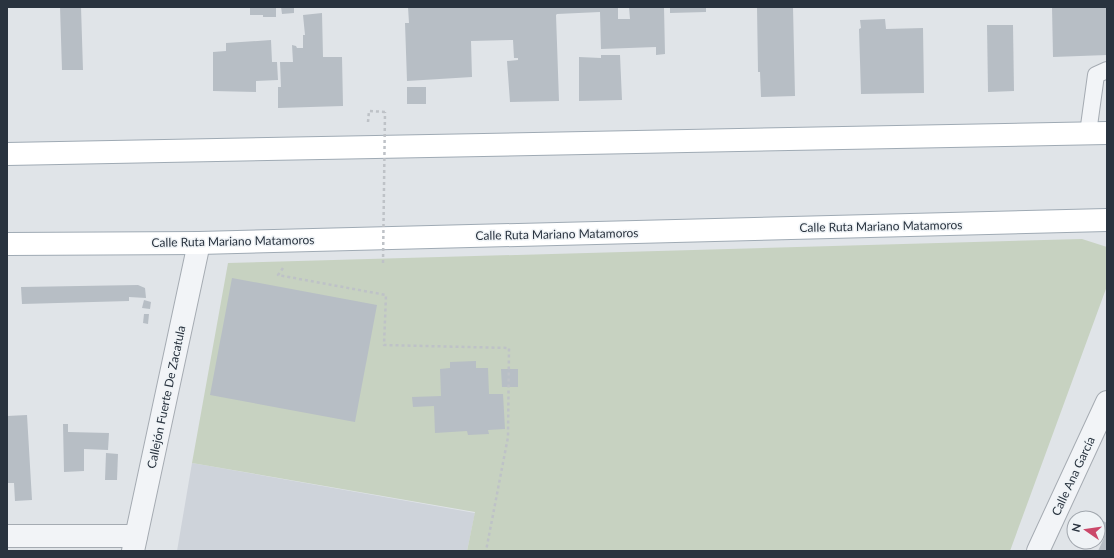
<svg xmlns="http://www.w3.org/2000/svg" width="1114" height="558" viewBox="0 0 1114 558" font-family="Lato,sans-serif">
<rect width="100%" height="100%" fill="#e0e4e8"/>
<polygon fill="#ced3da" points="192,463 475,513 467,551 177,551"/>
<polygon fill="#c7d2c1" points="1082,239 1107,247 1107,286 1010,551 467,551 475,512 192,463 228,263"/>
<g fill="#b7bec5">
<polygon points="60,7 81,7 83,70 62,70"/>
<polygon points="250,7 276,7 276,17 263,17 263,15 250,15"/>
<polygon points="281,7 294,7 294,13 282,14"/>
<polygon points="408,7 618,7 618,19 630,19 629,7 664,7 665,54 656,55 656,47 601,49 600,12 557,14 556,15 559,101 510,102 507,61 518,60 518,58 514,58 513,40 471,41 472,77 407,81 405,23 409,23"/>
<polygon points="670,7 706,7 706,12 670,13"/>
<polygon points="757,7 793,7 795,96 761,97 760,72 758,72"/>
<polygon points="1052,7 1107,7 1107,55 1053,57"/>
<polygon points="322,13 323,57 342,57 343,106 278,108 278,87 281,87 280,62 293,62 292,45 296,46 297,48 303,48 303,35 305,35 303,15"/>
<polygon points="885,19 886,29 923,28 924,93 861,94 859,29 861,28 860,20"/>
<polygon points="987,25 1013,25 1014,91 988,92"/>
<polygon points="271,40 272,62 277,62 278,80 256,81 256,92 213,91 213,52 226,51 226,43"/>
<polygon points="601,55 620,55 622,100 579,101 579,57 601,58"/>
<rect x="407" y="87" width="19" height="17"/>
<polygon points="232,278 377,305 355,422 210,395"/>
<polygon points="138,285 145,288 146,298 129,297 129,301 22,304 21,287"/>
<polygon points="144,300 151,302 150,309 142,308"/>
<polygon points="144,314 149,314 148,324 143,323"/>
<polygon points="476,361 476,368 488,368 489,394 503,394 505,429 488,430 489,434 468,435 467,431 435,433 434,406 413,407 412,397 441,396 440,369 450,368 450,362"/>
<polygon points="501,369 518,369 518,387 502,387"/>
<polygon points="27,415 32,500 15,501 14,483 7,483 7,416"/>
<polygon points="63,424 68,424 68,432 109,433 108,450 84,449 84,471 64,472"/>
<polygon points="106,453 118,454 117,480 105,480"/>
<polygon points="1099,519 1107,523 1107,551 1098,551 1104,538 1098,535"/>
</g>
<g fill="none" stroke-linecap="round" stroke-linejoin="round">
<g stroke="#a5abb2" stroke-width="18">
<polyline id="service" points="1088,133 1096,75 1107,70"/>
</g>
<g stroke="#a5abb2" stroke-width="24">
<g id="minor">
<polyline points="7,536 136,536"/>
<polyline points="133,551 199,243"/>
<polyline points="1038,551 1107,402"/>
</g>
</g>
<g stroke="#9faab4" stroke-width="24">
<g id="primary">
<polyline points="7,154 1107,133"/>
<polyline points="7,244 199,243 1107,220"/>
</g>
</g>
<g stroke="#bec2c7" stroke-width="2.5" stroke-dasharray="3 3" stroke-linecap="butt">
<polyline points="368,122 369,111 385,112"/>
<polyline points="283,268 278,275 386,295 384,345 509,348 508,437 486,551"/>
</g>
<use href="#service" stroke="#f2f4f7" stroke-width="16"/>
<use href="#minor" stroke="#f2f4f7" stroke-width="22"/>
<use href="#primary" stroke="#fff" stroke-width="22"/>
<polyline stroke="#bec2c7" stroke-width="2.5" stroke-dasharray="3 3" stroke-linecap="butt" points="383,263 385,112"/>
</g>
<g text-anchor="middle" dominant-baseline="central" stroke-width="3" stroke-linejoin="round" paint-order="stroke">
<g font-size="12" fill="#29333f" stroke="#eff3f6">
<text transform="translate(881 226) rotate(-1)">Calle Ruta Mariano Matamoros</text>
<text transform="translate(557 234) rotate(-1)">Calle Ruta Mariano Matamoros</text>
<text transform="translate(233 241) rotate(-1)">Calle Ruta Mariano Matamoros</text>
<text transform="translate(166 397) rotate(-78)">Callejón Fuerte De Zacatula</text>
<text transform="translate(1073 476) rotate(-65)">Calle Ana García</text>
</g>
</g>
<rect width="1114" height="558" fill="none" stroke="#29333f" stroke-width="16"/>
<g transform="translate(1086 530) rotate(283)"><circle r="19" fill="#eff3f6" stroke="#a0a6ad"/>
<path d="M0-3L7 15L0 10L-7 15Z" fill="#cb486a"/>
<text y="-6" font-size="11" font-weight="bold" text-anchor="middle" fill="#29333f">N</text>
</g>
</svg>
